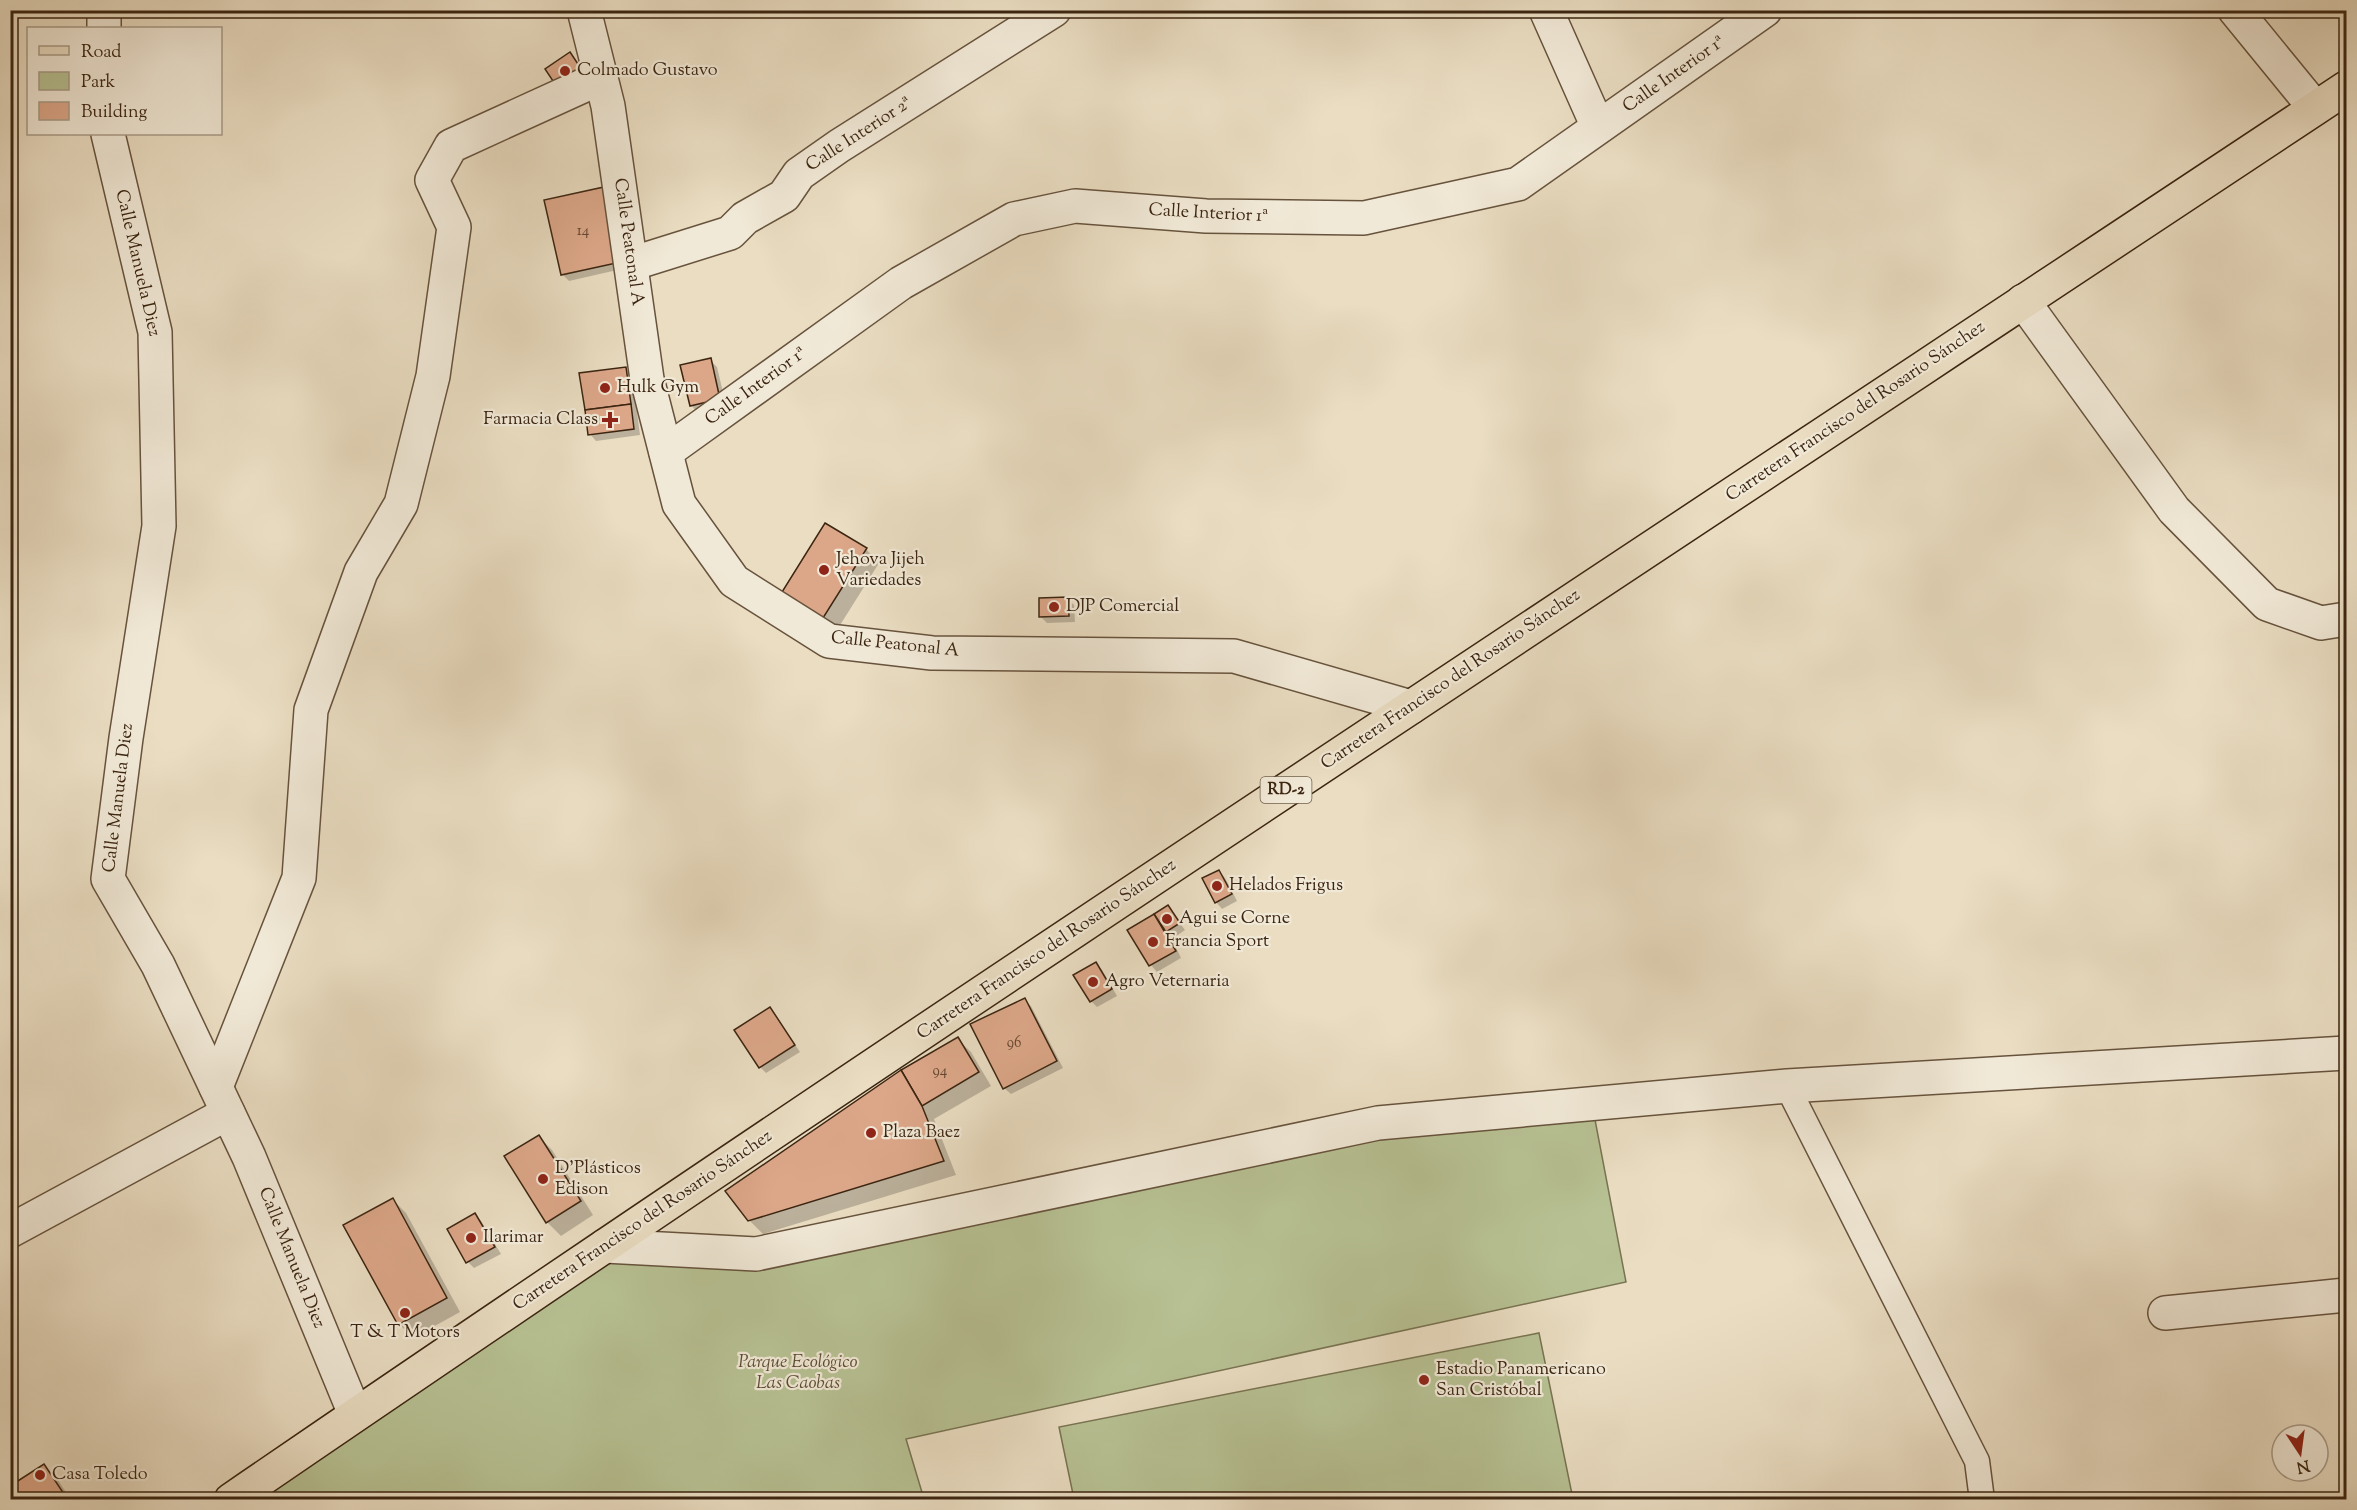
<svg xmlns="http://www.w3.org/2000/svg" width="2357" height="1510" viewBox="0 0 2357 1510" font-family="'Sorts Mill Goudy',serif">
<rect width="100%" height="100%" fill="#eaddc2"/>
<filter id="stains"><feTurbulence type="fractalNoise" baseFrequency=".00333" numOctaves="4"/><feColorMatrix values="0 0 0 0 .2 0 0 0 0 .09 0 0 0 0 .02 0 0 0 .5 -.17"/></filter>
<radialGradient id="worn" r=".72"><stop offset=".6" stop-color="#630" stop-opacity="0"/><stop offset="1" stop-color="#630" stop-opacity=".3"/></radialGradient>
<g fill="#b7c193" stroke="#797352" stroke-width="1.5">
<polygon points="1592,1104 1626,1282 906,1439 924,1499 231,1500 605,1246 756,1254 1378,1123"/>
<polygon points="1539,1333 1573,1499 1074,1499 1059,1427"/>
</g>
<g fill="#0003">
<polygon points="604,189 626,268 569,281 562,274"/>
<polygon points="710,360 717,367 726,405 697,412 691,405"/>
<polygon points="626,368 632,375 640,435 596,441 590,434"/>
<polygon points="866,549 879,563 837,630 797,605"/>
<polygon points="1067,599 1074,605 1075,622 1047,623 1041,617"/>
<polygon points="1219,871 1225,878 1237,901 1222,909 1216,902"/>
<polygon points="1168,907 1185,930 1172,939 1181,958 1157,972 1151,965 1130,930"/>
<polygon points="1096,964 1102,970 1117,996 1097,1007 1091,1001"/>
<polygon points="1024,1000 1031,1006 1063,1068 1011,1094 1004,1088"/>
<polygon points="770,1008 800,1052 766,1073 760,1067"/>
<polygon points="957,1039 971,1052 991,1086 934,1119 956,1175 763,1234 749,1220"/>
<polygon points="539,1137 552,1150 593,1215 561,1236 547,1222"/>
<polygon points="393,1200 406,1213 460,1312 413,1338 399,1324"/>
<polygon points="475,1215 481,1221 501,1254 474,1268 468,1262"/>
<polygon points="44,1466 58,1480 71,1500 17,1500"/>
</g>
<g fill="#dca789" stroke="#3b2511" stroke-width="1.5">
<polygon points="570,52 584,73 559,90 545,69"/>
<polygon points="604,187 621,262 561,275 544,200"/>
<polygon points="711,358 720,399 690,406 680,365"/>
<polygon points="626,367 631,404 585,410 579,373"/>
<polygon points="631,404 634,429 588,435 585,410"/>
<polygon points="825,523 867,548 823,618 782,592"/>
<polygon points="1068,597 1069,616 1039,617 1039,598"/>
<polygon points="1219,870 1232,894 1215,903 1202,878"/>
<polygon points="1168,905 1180,923 1166,932 1154,914"/>
<polygon points="1154,914 1176,951 1149,966 1127,930"/>
<polygon points="1096,962 1112,989 1090,1002 1073,975"/>
<polygon points="1025,998 1057,1061 1003,1089 970,1024"/>
<polygon points="770,1007 795,1045 759,1068 734,1030"/>
<polygon points="958,1037 979,1072 922,1106 901,1070"/>
<polygon points="901,1070 922,1106 944,1161 748,1221 725,1191"/>
<polygon points="539,1135 581,1201 546,1223 504,1156"/>
<polygon points="393,1198 447,1298 398,1325 343,1225"/>
<polygon points="475,1213 495,1247 466,1263 447,1229"/>
<polygon points="44,1464 68,1500 15,1500 10,1493 10,1486"/>
</g>
<g fill="none" stroke-linecap="round" stroke-linejoin="round">
<g stroke="#67533d" stroke-width="27">
<polyline id="service" points="1787,1086 1977,1461 1982,1500"/>
</g>
<g stroke="#67533d" stroke-width="36">
<g id="minor">
<polyline points="584,10 608,106 647,379 679,504 734,581 829,641 932,653 1234,656 1411,707"/>
<polyline points="1546,10 1598,127"/>
<polyline points="2235,10 2315,108"/>
<polyline points="104,28 104,10"/>
<polyline points="108,134 155,332 159,526 126,738 108,879 158,965 249,1157 355,1414"/>
<polyline points="631,264 730,233 745,218 784,196 799,174 839,146 1054,10"/>
<polyline points="2023,301 2174,510 2267,604 2321,623 2346,619"/>
<polyline points="666,452 901,283 1014,219 1075,206 1206,216 1364,218 1518,184 1765,10"/>
<polyline points="216,1087 299,878 311,710 361,572 401,504 433,376 454,227 432,180 451,146 600,78"/>
<polyline points="10,1231 228,1113"/>
<polyline points="605,1246 756,1254 1378,1123 1787,1086 2346,1053"/>
<polyline points="2165,1313 2346,1295"/>
</g>
</g>
<g stroke="#3b2511" stroke-width="36">
<path id="primary" d="M231,1500C931,1021 1640,556 2346,88"/>
</g>
<use href="#service" stroke="#f1e9d7" stroke-width="24"/>
<use href="#minor" stroke="#f1e9d7" stroke-width="33"/>
<use href="#primary" stroke="#eaddc2" stroke-width="33"/>
</g>
<g fill="#8f2418" stroke="#f1e9d7" stroke-width="2">
<circle cx="565" cy="71" r="6"/>
<circle cx="605" cy="388" r="6"/>
<path d="M607 411h6v6h6v6h-6v6h-6v-6h-6v-6h6z"/>
<circle cx="824" cy="570" r="6"/>
<circle cx="1054" cy="607" r="6"/>
<circle cx="1217" cy="886" r="6"/>
<circle cx="1167" cy="919" r="6"/>
<circle cx="1153" cy="942" r="6"/>
<circle cx="1093" cy="982" r="6"/>
<circle cx="871" cy="1133" r="6"/>
<circle cx="543" cy="1179" r="6"/>
<circle cx="471" cy="1238" r="6"/>
<circle cx="405" cy="1313" r="6"/>
<circle cx="1424" cy="1380" r="6"/>
<circle cx="40" cy="1475" r="6"/>
</g>
<g text-anchor="middle" dominant-baseline="central" stroke-width="4.5" stroke-linejoin="round" paint-order="stroke">
<g font-size="15" fill="#63462f">
<text x="583" y="231">14</text>
<text x="1014" y="1043">96</text>
<text x="940" y="1071">94</text>
</g>
<rect fill="#f1e9d7" stroke="#72604c" stroke-width="1.5" x="1260.5" y="777" width="51" height="26" rx="4.5"/>
<g font-size="16" font-weight="bold" fill="#3b2511">
<text x="1286" y="790">RD-2</text>
</g>
<g font-size="18" fill="#3b2511" stroke="#f1e9d7" text-anchor="start">
<text x="577" y="71">Colmado Gustavo</text>
<text x="617" y="388">Hulk Gym</text>
<text x="598" y="420" text-anchor="end">Farmacia Class</text>
<text x="836" y="560">Jehova Jijeh<tspan x="836" dy="21">Variedades</tspan></text>
<text x="1066" y="607">DJP Comercial</text>
<text x="1229" y="886">Helados Frigus</text>
<text x="1179" y="919">Agui se Corne</text>
<text x="1165" y="942">Francia Sport</text>
<text x="1105" y="982">Agro Veternaria</text>
<text x="883" y="1133">Plaza Baez</text>
<text x="555" y="1169">D'Plásticos<tspan x="555" dy="21">Edison</tspan></text>
<text x="483" y="1238">Ilarimar</text>
<text x="405" y="1333" text-anchor="middle">T &amp; T Motors</text>
<text x="1436" y="1370">Estadio Panamericano<tspan x="1436" dy="21">San Cristóbal</tspan></text>
<text x="52" y="1475">Casa Toledo</text>
</g>
<g font-size="18" fill="#3b2511" stroke="#f1e9d7">
<text transform="translate(1674 75) rotate(-35)">Calle Interior 1ª</text>
<text transform="translate(859 135) rotate(-33)">Calle Interior 2ª</text>
<text transform="translate(1208 214) rotate(3)">Calle Interior 1ª</text>
<text transform="translate(628 242) rotate(82)">Calle Peatonal A</text>
<text transform="translate(137 263) rotate(77)">Calle Manuela Diez</text>
<text transform="translate(756 387) rotate(-36)">Calle Interior 1ª</text>
<text transform="translate(1856 412) rotate(-34)">Carretera Francisco del Rosario Sánchez</text>
<text transform="translate(895 645) rotate(6)">Calle Peatonal A</text>
<text transform="translate(1451 680) rotate(-34)">Carretera Francisco del Rosario Sánchez</text>
<text transform="translate(119 798) rotate(-83)">Calle Manuela Diez</text>
<text transform="translate(1047 950) rotate(-34)">Carretera Francisco del Rosario Sánchez</text>
<text transform="translate(643 1221) rotate(-34)">Carretera Francisco del Rosario Sánchez</text>
<text transform="translate(291 1258) rotate(68)">Calle Manuela Diez</text>
</g>
<g font-size="18" font-style="italic" fill="#5a4c32" stroke="#f1e9d7">
<text x="798" y="1363">Parque Ecológico<tspan x="798" dy="21">Las Caobas</tspan></text>
</g>
</g>
<rect width="2357" height="1510" fill="none" stroke="#eaddc2" stroke-width="36"/>
<rect x="12" y="12" width="2333" height="1486" fill="none" stroke="#3b2511" stroke-width="3"/>
<rect x="18" y="18" width="2321" height="1474" fill="none" stroke="#3b2511" stroke-width="1.5"/>
<rect x="27" y="27" width="195" height="108" fill="#f1e9d7" stroke="#a89b88" stroke-width="1.5"/>
<rect x="39" y="46" width="30" height="9" fill="#eaddc2" stroke="#a89b88" stroke-width="1.5"/>
<text x="81" y="57" font-size="18" fill="#3b2511">Road</text>
<rect x="39" y="72" width="30" height="18" fill="#b7c193" stroke="#a89b88" stroke-width="1.5"/>
<text x="81" y="87" font-size="18" fill="#3b2511">Park</text>
<rect x="39" y="102" width="30" height="18" fill="#dca789" stroke="#a89b88" stroke-width="1.5"/>
<text x="81" y="117" font-size="18" fill="#3b2511">Building</text>
<g transform="translate(2300 1453) rotate(167)"><circle r="28" fill="#f1e9d7" stroke="#a89b88" stroke-width="1.5"/>
<path d="M0-4.5L10 22L0 15L-10 22Z" fill="#8f2418"/>
<text y="-9" font-size="16" font-weight="bold" text-anchor="middle" fill="#3b2511">N</text>
</g>
<rect width="100%" height="100%" filter="url(#stains)"/>
<rect width="100%" height="100%" fill="url(#worn)"/>
</svg>
